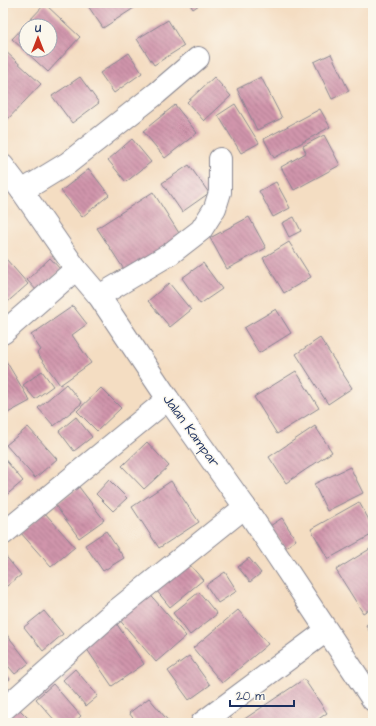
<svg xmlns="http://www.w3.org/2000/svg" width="376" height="726" viewBox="0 0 376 726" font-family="'Architects Daughter',sans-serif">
<defs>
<pattern id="building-back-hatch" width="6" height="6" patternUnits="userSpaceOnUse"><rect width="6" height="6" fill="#d094ab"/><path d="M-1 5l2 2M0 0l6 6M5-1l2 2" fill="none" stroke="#a8798e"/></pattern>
</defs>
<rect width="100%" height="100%" fill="#fbf7ec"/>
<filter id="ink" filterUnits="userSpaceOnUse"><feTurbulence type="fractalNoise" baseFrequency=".025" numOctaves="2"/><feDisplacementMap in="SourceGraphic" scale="8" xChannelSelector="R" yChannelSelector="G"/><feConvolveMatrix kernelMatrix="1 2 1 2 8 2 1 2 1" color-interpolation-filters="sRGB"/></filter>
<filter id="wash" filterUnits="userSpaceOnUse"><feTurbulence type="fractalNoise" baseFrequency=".012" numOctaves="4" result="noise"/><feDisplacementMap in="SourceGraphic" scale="16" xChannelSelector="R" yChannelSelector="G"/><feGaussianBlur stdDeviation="0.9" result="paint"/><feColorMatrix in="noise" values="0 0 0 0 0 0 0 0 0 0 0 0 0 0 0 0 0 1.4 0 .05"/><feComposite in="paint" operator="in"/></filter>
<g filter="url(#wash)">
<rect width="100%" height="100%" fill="#f4ddc2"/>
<g id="blocks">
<g fill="url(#building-back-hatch)" fill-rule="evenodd">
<polygon points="86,3 131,3 134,8 103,28"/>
<polygon points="189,3 202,3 193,9"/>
<path d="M45,4L80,37L48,72L12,39ZM26,26H50V50H26Z"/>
<polygon points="168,20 184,46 154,65 137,39"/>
<polygon points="3,49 41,84 7,120 3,117"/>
<polygon points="129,53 142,73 114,93 100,73"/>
<polygon points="331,54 349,91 332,99 314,62"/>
<polygon points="80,77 99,103 72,123 52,96"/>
<polygon points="214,77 231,96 204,121 187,102"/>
<polygon points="261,77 282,118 257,130 237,89"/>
<polygon points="235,104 259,143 241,153 218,115"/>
<polygon points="175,105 197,133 165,158 143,131"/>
<polygon points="320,109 330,127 274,158 264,139"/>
<polygon points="324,135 340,165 294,190 281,167 306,153 303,146"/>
<polygon points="132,139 151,162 126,182 108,160"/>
<polygon points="189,165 209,193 182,212 162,183"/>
<polygon points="89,169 109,195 82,217 61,191"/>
<polygon points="276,182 290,208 273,217 259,191"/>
<polygon points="153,192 184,241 129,277 97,228"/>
<polygon points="249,217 266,248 227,269 210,238"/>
<polygon points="294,217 301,231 289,237 282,223"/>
<polygon points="289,242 311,277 284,293 263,258"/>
<polygon points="50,258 61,270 38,292 27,280"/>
<polygon points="6,259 28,284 3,306 3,262"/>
<polygon points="203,263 222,289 200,304 182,278"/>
<polygon points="169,283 191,310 170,327 148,301"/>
<polygon points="73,306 87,324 72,335 91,363 60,385 37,353 41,350 31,335"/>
<polygon points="276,309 291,333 259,353 244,328"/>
<polygon points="320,338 352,388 328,404 296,354"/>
<polygon points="3,356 30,401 6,414 3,410"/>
<polygon points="42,371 53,386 35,399 23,385"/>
<polygon points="296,371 319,408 277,434 254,397"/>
<polygon points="66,384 82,403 54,426 38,408"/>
<polygon points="101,388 121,408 97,431 77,411"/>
<polygon points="76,417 92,437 74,451 59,431"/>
<polygon points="315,426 332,452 286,483 269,457"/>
<polygon points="28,427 57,459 35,478 6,445"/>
<polygon points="147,442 169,466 144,489 122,466"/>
<polygon points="3,457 23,481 3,498"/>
<polygon points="350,467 363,493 327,511 314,484"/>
<polygon points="109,480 127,498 113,511 96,494"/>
<polygon points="171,481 199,522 159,548 132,507"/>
<polygon points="79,487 104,520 79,538 55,505"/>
<polygon points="359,502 373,527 373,534 328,559 311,529"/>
<polygon points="44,512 75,547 51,567 20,532"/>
<polygon points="282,518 296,540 285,548 270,526"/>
<polygon points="106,531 124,558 103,571 85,545"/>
<polygon points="373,547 373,607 363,613 336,570"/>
<polygon points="3,553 21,575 3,589"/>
<polygon points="249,558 261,573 250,582 238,567"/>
<polygon points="189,564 203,580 170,607 156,590"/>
<polygon points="225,572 237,591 218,603 206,585"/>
<polygon points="147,591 186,636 156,662 117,617"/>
<polygon points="199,592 217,614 190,635 173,613"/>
<polygon points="238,610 268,644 222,683 193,648"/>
<polygon points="44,611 63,634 43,651 24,627"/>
<polygon points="114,620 144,664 112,686 82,642"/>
<polygon points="373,621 373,638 366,625"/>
<polygon points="4,631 29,663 15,674 3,660"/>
<polygon points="189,656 210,685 189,700 168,671"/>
<polygon points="75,669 98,696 86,706 63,680"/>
<polygon points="3,670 10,679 3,685"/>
<polygon points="304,679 327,713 313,723 241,723 240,722"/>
<polygon points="53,684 81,716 73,723 57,723 36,699"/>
<polygon points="149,698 170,723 137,723 129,713"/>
<polygon points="18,708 33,723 3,723 3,722"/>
<polygon points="229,716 235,723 220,723"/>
</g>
</g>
</g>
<g filter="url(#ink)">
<use href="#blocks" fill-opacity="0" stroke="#888690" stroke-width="1"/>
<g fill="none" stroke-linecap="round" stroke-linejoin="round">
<g stroke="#888690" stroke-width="24">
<g id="street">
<polyline points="22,191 68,163 157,93 198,58"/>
<polyline points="99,296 170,254 201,230 215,208 220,192 220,159"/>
<polyline points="3,333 76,269"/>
<polyline points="3,534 168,399"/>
<polyline points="3,710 108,617 245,507"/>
<polyline points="202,723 326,631"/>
</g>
</g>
<g stroke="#888690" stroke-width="24">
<polyline id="secondary" points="3,166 22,191 76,269 99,296 168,399 245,507 373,700"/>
</g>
<use href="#street" stroke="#fff" stroke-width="22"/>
<use href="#secondary" stroke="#fff" stroke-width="22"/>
</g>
</g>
<g text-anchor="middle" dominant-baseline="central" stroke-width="3" stroke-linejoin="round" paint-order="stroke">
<g font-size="14" fill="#1b2f5e" stroke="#fbf7ec">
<text transform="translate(191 431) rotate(54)">Jalan Kampar</text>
</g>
</g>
<rect width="376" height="726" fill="none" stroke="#fbf7ec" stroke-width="16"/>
<g transform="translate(38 38)"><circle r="19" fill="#fbf7ec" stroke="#a1a7b3"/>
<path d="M0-3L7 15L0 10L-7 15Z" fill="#c8321e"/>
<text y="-6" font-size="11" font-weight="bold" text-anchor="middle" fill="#1b2f5e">U</text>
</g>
<path d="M230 700v6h64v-6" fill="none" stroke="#1b2f5e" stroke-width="2"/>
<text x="236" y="700" font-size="12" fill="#1b2f5e" stroke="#fbf7ec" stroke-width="3" paint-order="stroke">20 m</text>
</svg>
